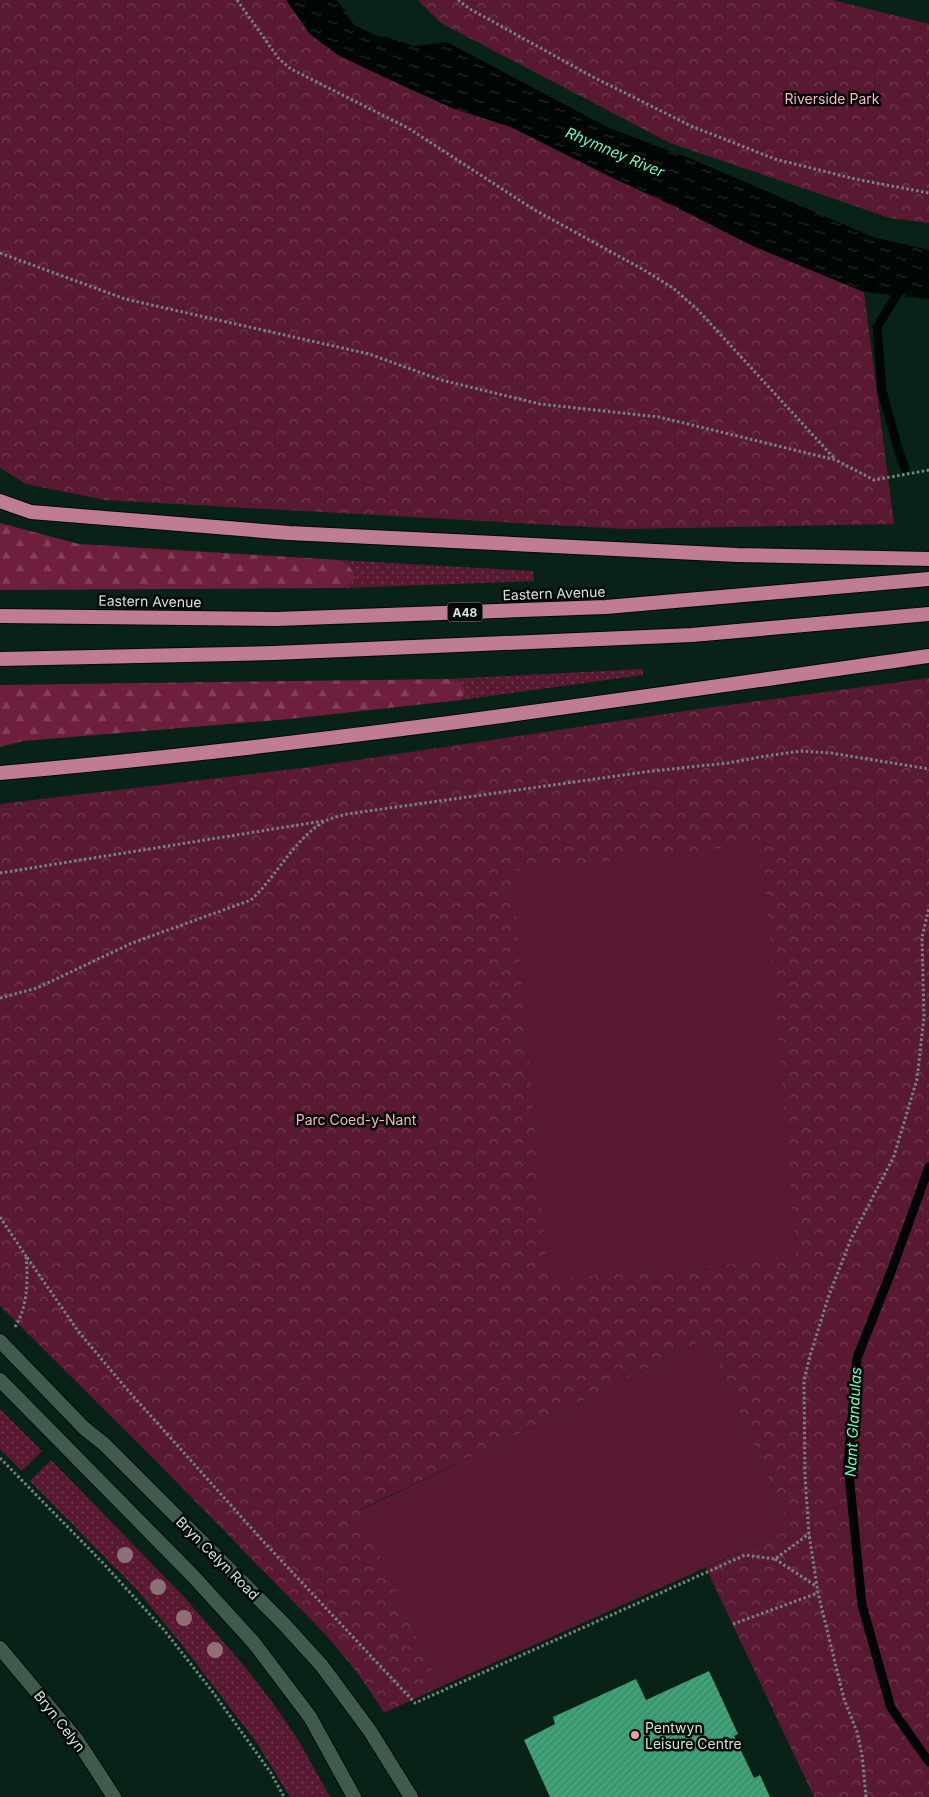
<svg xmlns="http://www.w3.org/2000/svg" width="929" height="1797" viewBox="0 0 929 1797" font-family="Inter,sans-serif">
<defs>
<pattern id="grass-dots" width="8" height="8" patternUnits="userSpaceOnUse" patternTransform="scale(1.25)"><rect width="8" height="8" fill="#5a1932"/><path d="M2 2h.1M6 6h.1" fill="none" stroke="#713a4f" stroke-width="1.8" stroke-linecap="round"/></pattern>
<pattern id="forest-firs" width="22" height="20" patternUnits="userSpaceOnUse" patternTransform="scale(1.25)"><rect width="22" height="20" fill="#6f1f3e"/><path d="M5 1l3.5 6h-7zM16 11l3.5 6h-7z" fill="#833f59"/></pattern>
<pattern id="park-crowns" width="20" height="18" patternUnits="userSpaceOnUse" patternTransform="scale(1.25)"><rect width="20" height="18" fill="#5a1932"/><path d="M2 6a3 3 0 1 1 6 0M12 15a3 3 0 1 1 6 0" fill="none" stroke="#713a4f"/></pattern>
<pattern id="water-ripples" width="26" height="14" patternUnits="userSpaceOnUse" patternTransform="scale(1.25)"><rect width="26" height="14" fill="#000603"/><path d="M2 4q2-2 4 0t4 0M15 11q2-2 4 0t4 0" fill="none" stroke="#242a27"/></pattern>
<pattern id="building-hatch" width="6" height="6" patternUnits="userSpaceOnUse" patternTransform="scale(1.25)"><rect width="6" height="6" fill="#3ea377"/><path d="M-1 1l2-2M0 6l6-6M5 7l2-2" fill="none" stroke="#3e8667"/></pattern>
</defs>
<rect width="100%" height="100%" fill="#092217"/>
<g fill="url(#grass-dots)">
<polygon points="339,560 533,571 534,581 343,588 355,578 350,567"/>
<polygon points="643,669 643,675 461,700 464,691 449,679"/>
<polygon points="0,1409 42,1451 22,1471 0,1449"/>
<polygon points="51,1460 185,1598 246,1668 275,1706 300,1743 330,1797 290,1797 257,1743 179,1641 138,1591 30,1481"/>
</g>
<g fill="url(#forest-firs)">
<polygon points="0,523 79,544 339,560 350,567 356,578 343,588 0,590"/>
<polygon points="449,679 460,682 465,691 461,700 289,719 23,741 0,747 0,685"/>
</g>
<g fill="url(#park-crowns)">
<polygon points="0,0 286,0 310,34 338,55 452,108 511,127 613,178 674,206 753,246 864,292 894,524 625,529 105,500 26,484 0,468"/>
<polygon points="418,0 832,0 929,24 929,223 890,218 670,143 441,23"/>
<path d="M929,678V1797H814L706,1568L791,1529L707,1338L492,1447L359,1510L440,1687L384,1713C366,1683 345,1656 321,1630L154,1459L0,1306V804L310,767L685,711Z"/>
</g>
<g fill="#5a1932">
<polygon points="762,844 797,1259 548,1279 512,871"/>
<polygon points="707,1338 791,1529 440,1687 359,1511 492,1447"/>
</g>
<polygon fill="url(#water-ripples)" points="286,0 337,0 354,25 377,36 391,38 414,46 447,42 609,128 694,160 873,237 929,250 929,299 864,292 753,246 674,206 613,178 511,127 452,108 386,78 338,55 310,34"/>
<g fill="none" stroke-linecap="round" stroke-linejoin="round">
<g stroke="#000603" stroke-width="9">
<polyline points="902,286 877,327 882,391 899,452 905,468"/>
<polyline points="929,1167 891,1272 857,1358 848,1464 862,1605 891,1708 929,1762"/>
</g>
</g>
<polygon fill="url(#building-hatch)" points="709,1671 738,1734 734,1736 754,1778 760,1775 770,1797 550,1797 524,1740 555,1724 553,1717 636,1679 646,1700"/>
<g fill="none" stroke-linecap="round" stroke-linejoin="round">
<g stroke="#000b03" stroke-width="16">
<polyline id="minor" points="0,1648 77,1740 114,1797"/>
</g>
<g stroke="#000b03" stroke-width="16">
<g id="tertiary">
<polyline points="0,1341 84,1428 104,1444 283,1623 322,1666 370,1731 411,1797"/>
<polyline points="0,1380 193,1576 254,1643 310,1717 354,1797"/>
</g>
</g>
<g stroke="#000b03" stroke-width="16">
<g id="trunk">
<polyline points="0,501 31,512 289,533 737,555 929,559"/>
<polyline points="0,616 276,619 606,607 929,579"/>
<polyline points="0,659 274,653 692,635 929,614"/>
<path d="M0,773C311,746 620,700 929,656"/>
</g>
</g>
<g stroke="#72857c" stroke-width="3" stroke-dasharray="2.5 2.5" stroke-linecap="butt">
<polyline points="237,0 279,59 291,69 408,128 533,209 644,270 673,288 697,309 835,459"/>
<polyline points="458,0 470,9 593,77 691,126 775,159 855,179 929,193"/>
<polyline points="0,253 125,299 369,354 441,380 540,404 659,417 836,460 874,480 929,470"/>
<polyline points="0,873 323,821"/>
<path d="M0,998L37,988L132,943L251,900C276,877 295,838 325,821C331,818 340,816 347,814L652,771L728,763L766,756L801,751L831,753L929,769"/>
<polyline points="0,1217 26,1256"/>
<path d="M15,1327C28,1306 28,1280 26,1256L78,1331L125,1387L262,1540L415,1703L745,1555L775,1559L809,1534"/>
<polyline points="0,1458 102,1562 164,1630 212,1691 271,1773 284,1797"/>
<polyline points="775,1559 816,1586"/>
<polyline points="733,1624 818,1593"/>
<polyline points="866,1797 862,1755 857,1732 844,1699 818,1593 809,1534 805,1477 804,1381 810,1356 829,1295 851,1239 894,1156 917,1079 924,1017 922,937 929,908"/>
</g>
<use href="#minor" stroke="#405a4d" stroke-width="14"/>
<use href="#tertiary" stroke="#405a4d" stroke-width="14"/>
<use href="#trunk" stroke="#c07c90" stroke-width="14"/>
</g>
<g fill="#8e7177">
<circle cx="125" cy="1555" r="8"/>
<circle cx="158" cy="1587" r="8"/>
<circle cx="184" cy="1618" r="8"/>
<circle cx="215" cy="1650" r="8"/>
</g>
<circle fill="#f19ab3" stroke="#020905" stroke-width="2" cx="635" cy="1735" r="5"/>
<g text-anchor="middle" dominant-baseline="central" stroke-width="5" stroke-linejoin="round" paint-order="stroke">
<rect fill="#020905" stroke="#94a19a" stroke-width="1" x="447.5" y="602.5" width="35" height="19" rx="4"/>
<g font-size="12" font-weight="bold" fill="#d3e2da">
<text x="465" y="612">A48</text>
</g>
<g font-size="14" fill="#fbb2c6" stroke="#020905">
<text x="832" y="98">Riverside Park</text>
<text x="356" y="1119">Parc Coed-y-Nant</text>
</g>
<g font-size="14" fill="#d3e2da" stroke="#020905">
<text transform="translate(554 593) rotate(-2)">Eastern Avenue</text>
<text transform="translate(150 601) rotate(1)">Eastern Avenue</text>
<text transform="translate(218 1558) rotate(45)">Bryn Celyn Road</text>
<text transform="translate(60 1721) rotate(52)">Bryn Celyn</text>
</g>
<g font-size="14" fill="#d3e2da" stroke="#020905" text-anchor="start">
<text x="645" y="1727">Pentwyn<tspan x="645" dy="16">Leisure Centre</tspan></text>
</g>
<g font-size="15" font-style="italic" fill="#73f8bb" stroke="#020905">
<text transform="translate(615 152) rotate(23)">Rhymney River</text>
<text transform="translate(853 1422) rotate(-87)">Nant Glandulas</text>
</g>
</g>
</svg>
